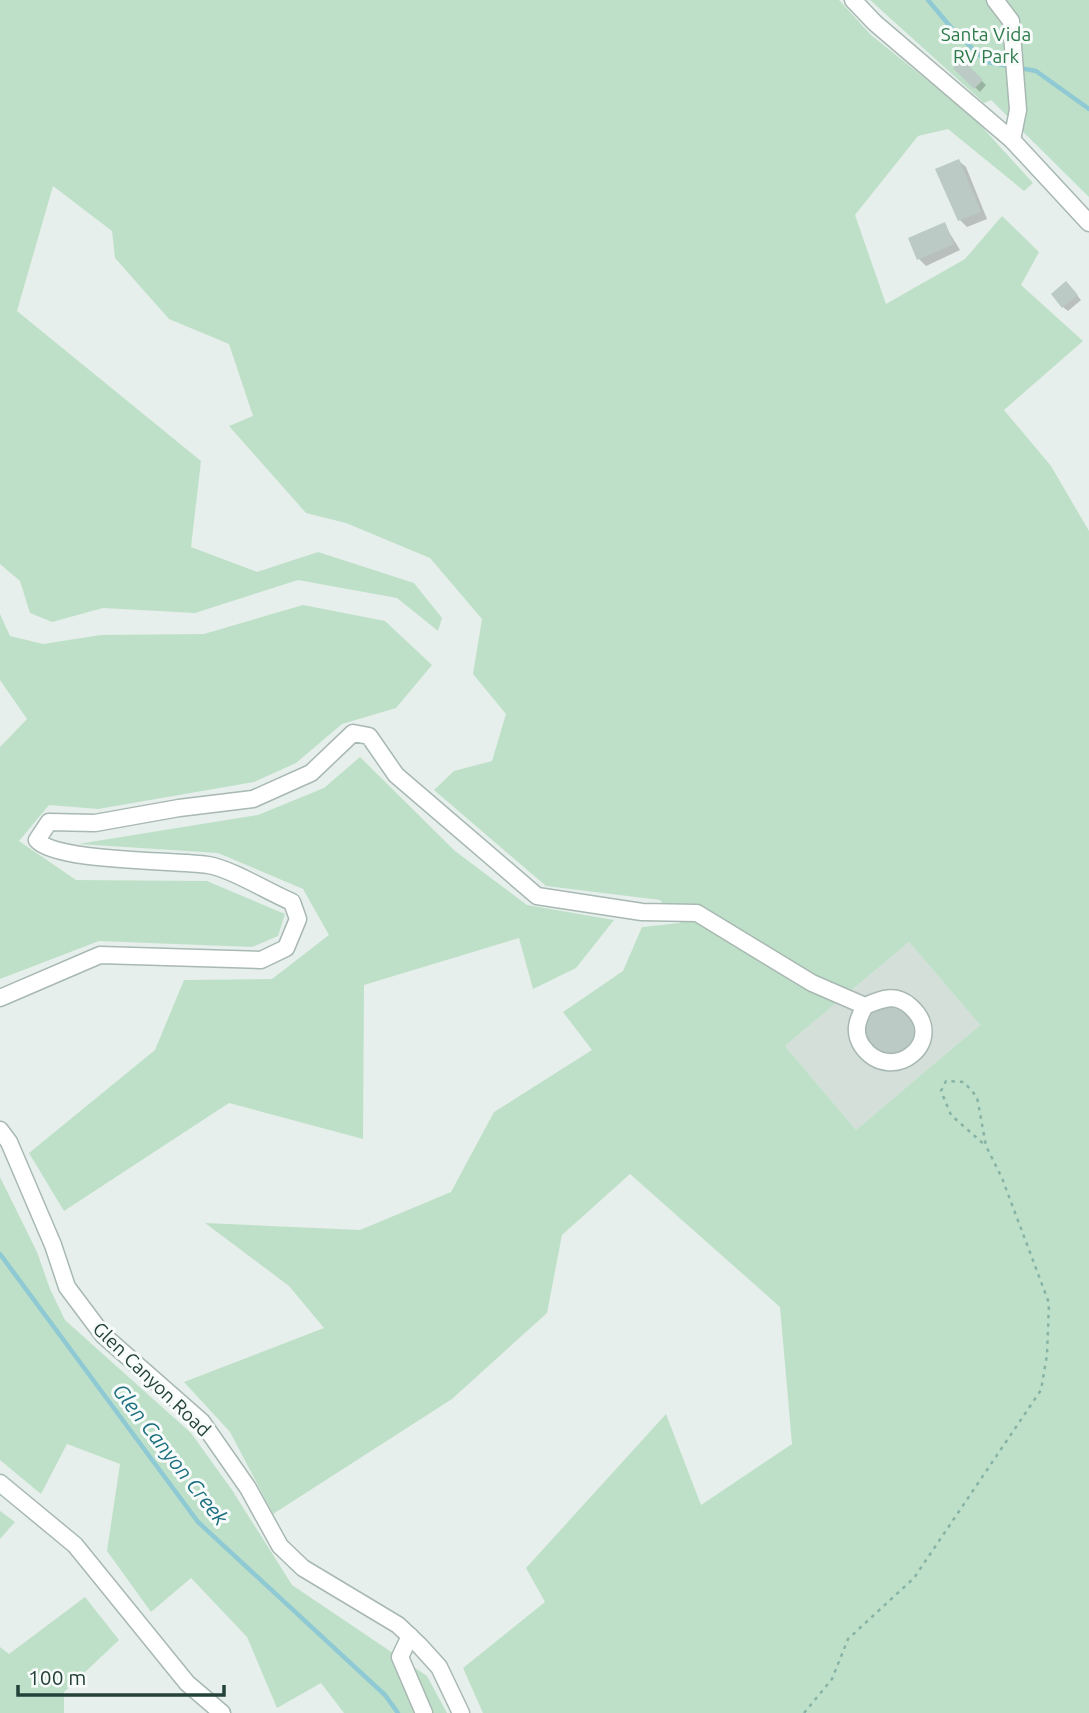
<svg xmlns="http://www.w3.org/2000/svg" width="1089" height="1713" viewBox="0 0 1089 1713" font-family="Ubuntu,sans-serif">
<rect width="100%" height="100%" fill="#e6efeb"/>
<polygon fill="#d4dfda" points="909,942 980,1025 856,1130 785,1046"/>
<g fill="#bfe0c8" fill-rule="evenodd">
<path d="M0,0H839L871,35L972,116L1033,183L1024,191L948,129L918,136L855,215L886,304L965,259L1002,216L1039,252L1021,285L1083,341L1004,410L1051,466L1089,531V1713H483L463,1668L545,1602L526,1568L666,1414L701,1505L792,1444L780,1307L630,1174L562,1235L547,1313L452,1399L273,1514L230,1432L184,1382L324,1328L289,1286L205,1223L360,1230L451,1192L494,1112L592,1050L563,1012L623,971L642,927L680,923L660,900L546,886L434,790L454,771L492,761L506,714L473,674L482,619L430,558L346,523L306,513L229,426L253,416L229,344L169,319L115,258L112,231L53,186L17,311L201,461L191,547L257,572L318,552L414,583L442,618L438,631L397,598L298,580L195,613L103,608L52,622L30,613L20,581L0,564ZM909,942L980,1025L856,1130L785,1046Z"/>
<polygon points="870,0 1089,0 1089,197 991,100 984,103"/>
<polygon points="303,605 385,621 432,665 396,708 342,724 296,763 254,782 98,809 49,805 19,841 76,880 207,881 285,914 278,936 252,947 99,941 0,979 0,747 27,719 0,680 0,614 10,636 43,644 101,635 204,634"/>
<polygon points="360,757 455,851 527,905 614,920 576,968 533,989 519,938 364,985 363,1139 229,1103 64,1211 29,1153 155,1050 184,980 272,979 329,935 303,889 218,853 78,844 258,815 324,788"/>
<polygon points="0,1177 37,1252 50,1289 65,1320 191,1433 232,1490 292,1585 427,1676 447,1713 344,1713 321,1683 277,1708 247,1637 191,1578 151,1612 107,1551 120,1464 67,1444 41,1494 0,1460"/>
<polygon points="0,1511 15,1522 0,1539"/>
<polygon points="85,1597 119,1640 64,1692 64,1713 0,1713 0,1647 9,1654"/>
</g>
<g fill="#0003">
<polygon points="962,61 986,85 980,92 955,68"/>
<polygon points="959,161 966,167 987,219 967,227 960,220 937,170"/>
<polygon points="944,224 960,250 926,266 919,259"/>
<polygon points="1070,287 1081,300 1068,311 1063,307"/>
<polygon points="891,1004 905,1008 924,1037 921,1049 887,1061 870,1044 865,1031 869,1017 879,1007"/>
</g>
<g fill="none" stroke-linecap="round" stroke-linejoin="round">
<g stroke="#8ec9d4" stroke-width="4.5">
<polyline points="928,0 954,31 987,62 1036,71 1089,109"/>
<polyline points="0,1254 198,1522 385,1695 398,1713"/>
</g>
</g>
<g fill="#bbcac4">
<polygon points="962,59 983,80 974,89 953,68"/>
<polygon points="959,159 981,212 958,221 935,169"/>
<polygon points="945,222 954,244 917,260 908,238"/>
<polygon points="1066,281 1078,295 1062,308 1051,294"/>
<circle cx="890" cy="1031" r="26"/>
</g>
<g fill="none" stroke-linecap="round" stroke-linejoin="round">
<g stroke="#a8b8b2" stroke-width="19">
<g id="minor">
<polyline points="853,0 875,23 1012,140 1089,223"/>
<polyline points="995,0 1011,21 1018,110 1012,140"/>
<path d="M0,998L100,955L261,960L286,948L298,919L292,902C268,892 232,869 208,865C175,860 55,862 37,840L49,822L95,823L179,808L253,799L311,773L353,733L369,736L396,775L537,896L642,912L697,913L812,983L865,1006C881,999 895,993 910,1006C950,1041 891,1087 862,1046C853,1032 857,1020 865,1006"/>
<polyline points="0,1130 9,1142 53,1245 67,1287 103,1335 202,1422 248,1488 280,1546 303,1568 398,1625 419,1645 439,1667 461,1713"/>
<polyline points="0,1483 75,1545 187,1683 222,1713"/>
<polyline points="410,1636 400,1657 424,1713"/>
</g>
</g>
<polyline stroke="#86b3a5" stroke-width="2.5" stroke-dasharray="3.5 5" stroke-linecap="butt" points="804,1713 832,1679 848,1639 914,1578 1041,1390 1047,1355 1049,1303 1002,1178 986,1146 977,1097 964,1082 946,1081 941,1091 951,1115 986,1146"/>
<use href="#minor" stroke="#fff" stroke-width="16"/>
</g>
<g text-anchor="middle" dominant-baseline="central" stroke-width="6" stroke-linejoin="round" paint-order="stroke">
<g font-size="19" fill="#2d7a4b" stroke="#f7fbf9">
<text x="986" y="34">Santa Vida<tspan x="986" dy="22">RV Park</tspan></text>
</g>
<g font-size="19" fill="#24423a" stroke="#f7fbf9">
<text transform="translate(152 1379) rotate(44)">Glen Canyon Road</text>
</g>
<g font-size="21" font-style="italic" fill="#1c6f80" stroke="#f7fbf9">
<text transform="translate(171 1454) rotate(52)">Glen Canyon Creek</text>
</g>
</g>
<path d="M18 1685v10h206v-10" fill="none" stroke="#24423a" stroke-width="3.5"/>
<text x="28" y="1685" font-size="21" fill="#24423a" stroke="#f7fbf9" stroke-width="5" paint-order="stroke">100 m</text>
</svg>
